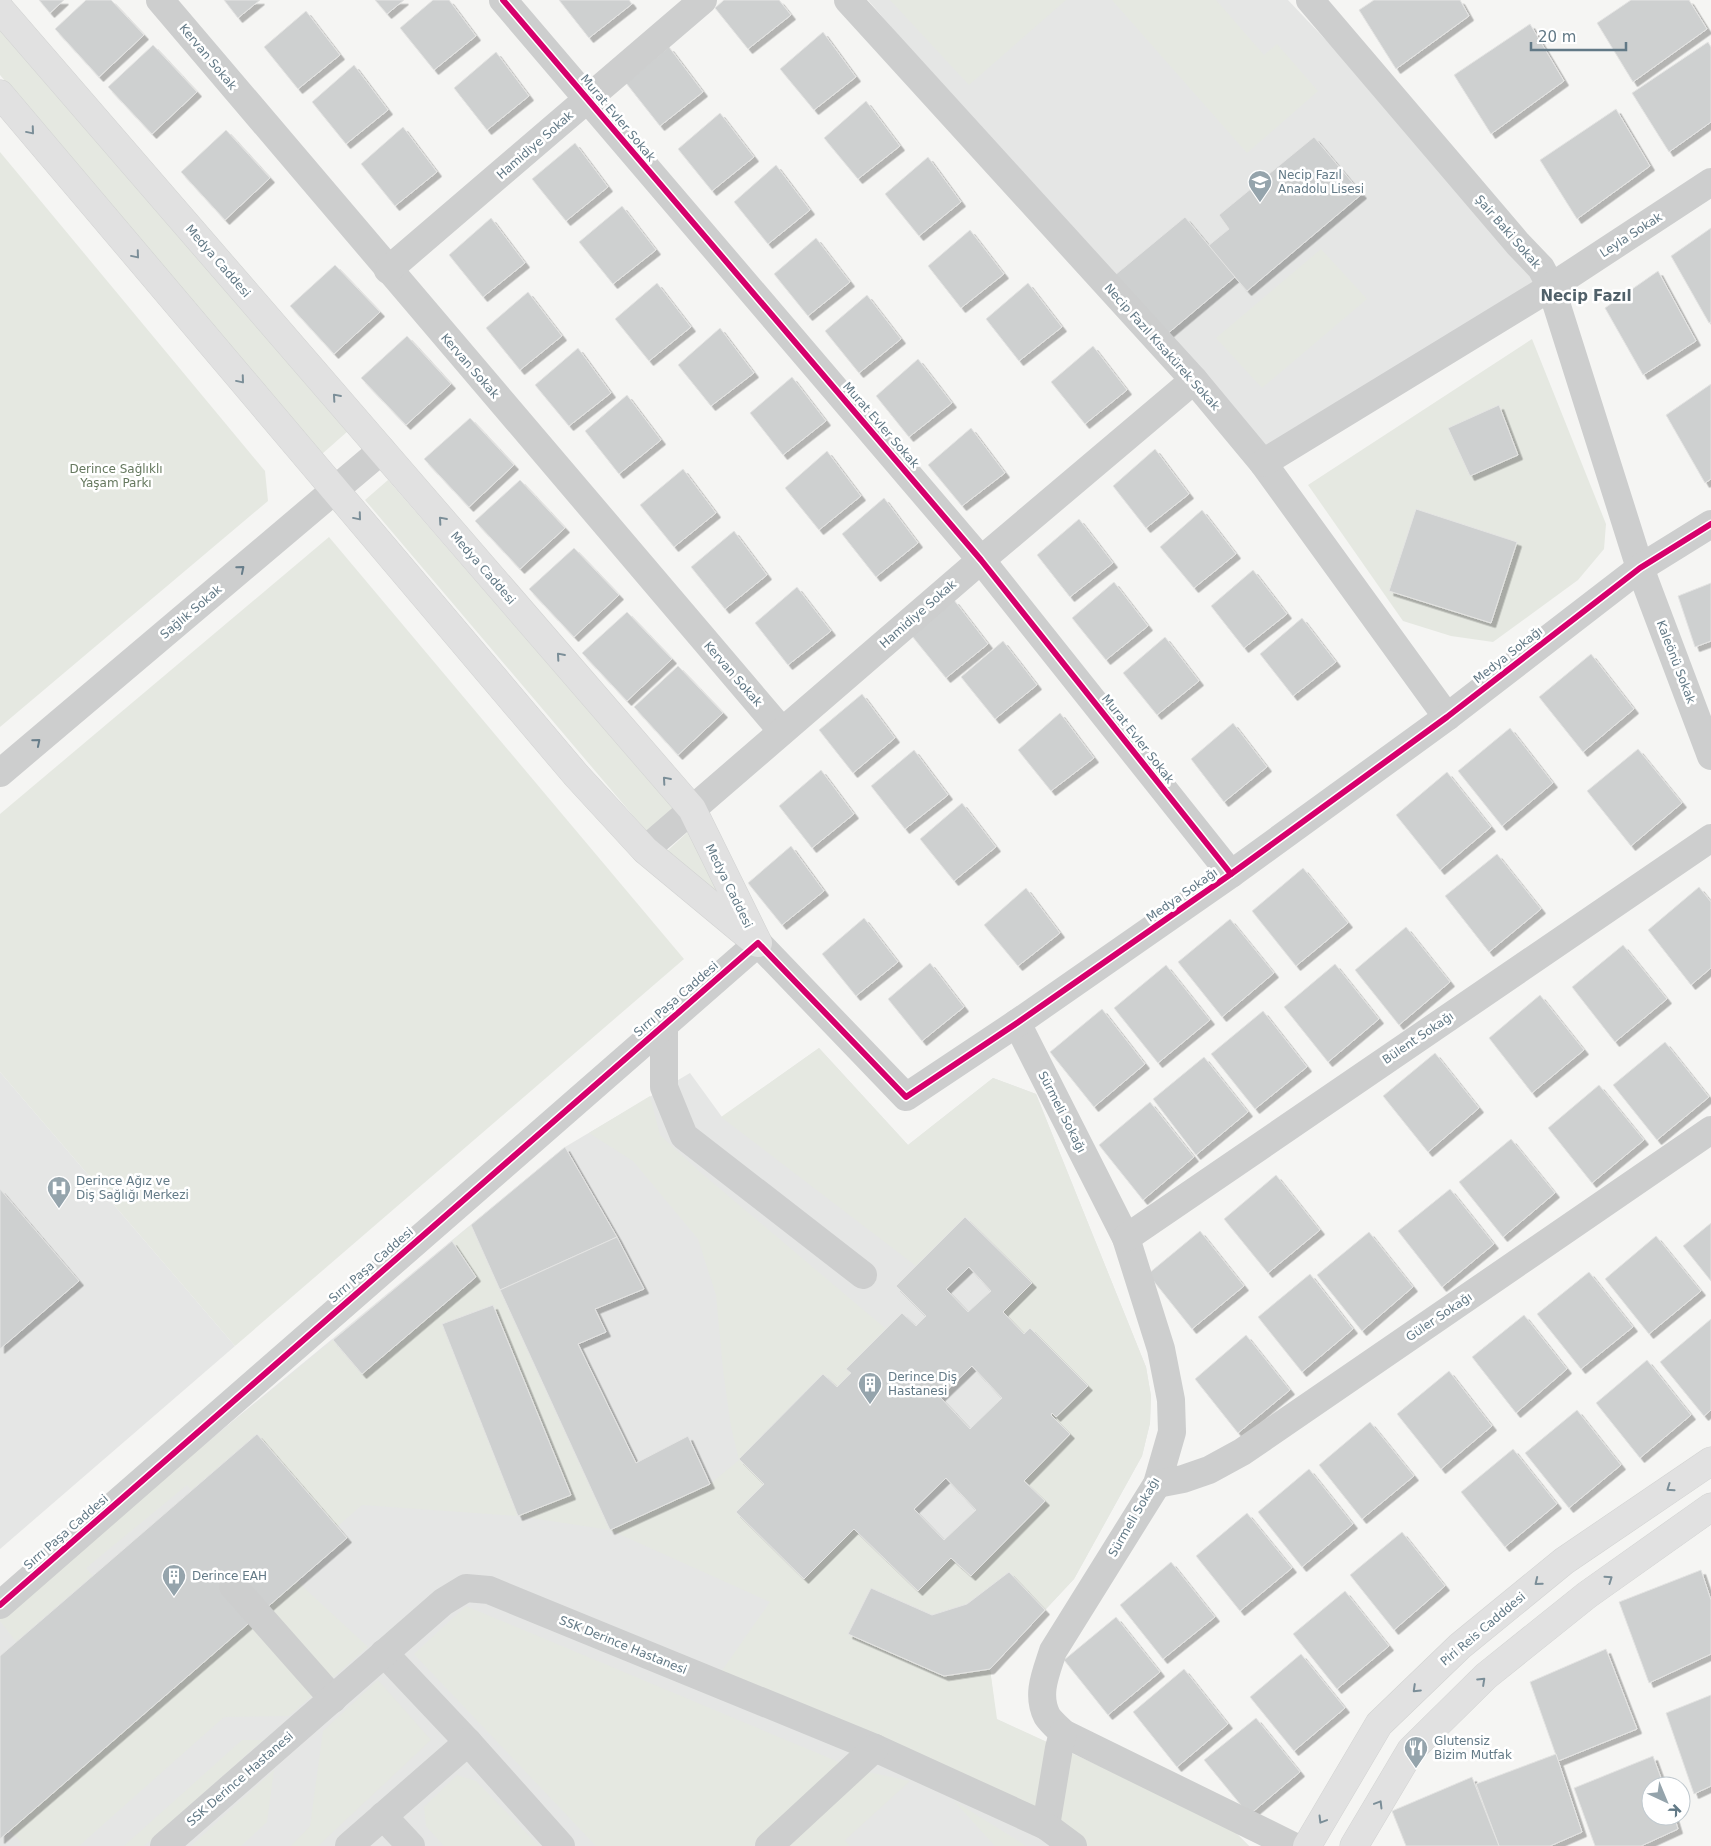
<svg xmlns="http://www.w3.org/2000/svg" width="1711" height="1846" viewBox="0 0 1711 1846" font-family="'DejaVu Sans',sans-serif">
<defs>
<filter id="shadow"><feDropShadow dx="4.5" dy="4.5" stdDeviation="0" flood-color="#0004"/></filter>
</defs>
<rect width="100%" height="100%" fill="#f5f5f3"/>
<g fill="#e5e6e5">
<polygon points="868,0 1288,0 1541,268 1551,287 1263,463 1160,340"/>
<polygon points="819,1048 908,1145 993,1078 1036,1094 1146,1367 1151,1396 1150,1423 1142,1456 1074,1579 990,1669 996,1719 1228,1825 1249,1846 0,1846 0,1613 565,1147 690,1073 722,1117"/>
<polygon points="0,1072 235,1346 0,1549"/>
</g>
<g fill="#e5e8e1" fill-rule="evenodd">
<polygon points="890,0 1066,0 969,85"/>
<polygon points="1112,0 1216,0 1264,55 1277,44 1318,91 1247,153"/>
<polygon points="0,28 348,431 322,454 0,75"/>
<polygon points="0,152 265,471 268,501 0,727"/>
<polygon points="1321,249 1367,299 1262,388 1216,338"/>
<polygon points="1532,339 1606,524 1604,549 1578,580 1493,642 1451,636 1403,621 1308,485"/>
<polygon points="388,480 674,809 647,832 365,500"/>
<polygon points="329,537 684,959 235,1346 0,1072 0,814"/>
<polygon points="690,830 734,910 666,852"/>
<path d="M819,1048L908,1145L993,1078L1036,1094L1146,1367L1151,1396L1150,1423L1142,1456L1074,1579L1045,1610L1009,1572L967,1604L932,1615L871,1588L848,1634L944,1675L990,1669L997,1719L1228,1825L1249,1846H1073L714,1682L770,1602L610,1530L518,1516L362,1505L286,1571L368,1647L289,1716L224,1717L79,1846H19L22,1843L0,1820L63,1702L0,1621V1614L6,1607L333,1340L362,1374L476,1278L452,1241L471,1225L610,1530L710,1484L739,1460L731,1427L723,1370L716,1295L698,1239L633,1161L589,1133L650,1096L660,1135L700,1172L886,1329L847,1369L851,1373L837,1387L823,1374L739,1459L764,1484L736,1512L804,1579L854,1529L918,1591L951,1558L971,1576L1045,1502L1024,1481L1051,1415L1088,1385L1030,1328L1024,1334L1003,1312L1032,1283L966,1217L916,1266L721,1117ZM493,1306L571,1495L519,1515L442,1324ZM187,1485L265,1578L166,1658L86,1568Z"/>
<polygon points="466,1606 841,1763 753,1846 596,1846 414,1654"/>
<polygon points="378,1680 431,1740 318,1846 291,1846 310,1826 323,1731"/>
<polygon points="242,1740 263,1740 144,1846 124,1846"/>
<polygon points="274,1770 267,1822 241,1846 191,1846"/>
<polygon points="868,1772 910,1781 845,1840 850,1846 789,1846"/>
<polygon points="457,1775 476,1781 539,1846 444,1846 426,1826 424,1807"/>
<polygon points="953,1800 1023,1844 1026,1846 995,1846"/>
</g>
<g fill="#ced0d0" stroke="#e4e4e3" fill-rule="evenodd" filter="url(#shadow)">
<polygon points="39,0 64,0 50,13"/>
<polygon points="86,0 111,0 144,35 99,77 55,29"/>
<polygon points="224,0 260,0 238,18"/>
<polygon points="375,0 404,0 387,14"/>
<polygon points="433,0 449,0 476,36 434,70 400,28"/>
<polygon points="559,0 629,0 632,4 589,38"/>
<polygon points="724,0 779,0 791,15 748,49 715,8"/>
<polygon points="1374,0 1460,0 1469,16 1396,69 1359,10"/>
<polygon points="1631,0 1689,0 1707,29 1633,82 1597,23"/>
<polygon points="306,11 340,55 298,89 264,47"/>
<polygon points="1530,24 1564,81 1491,134 1454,75"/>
<polygon points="823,32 856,77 814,110 780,69"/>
<polygon points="1708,42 1711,47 1711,122 1669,152 1632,93"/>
<polygon points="153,45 197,92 152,134 108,87"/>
<polygon points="669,47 703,92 660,126 626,83"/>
<polygon points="496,52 529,96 487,130 454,88"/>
<polygon points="354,65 388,110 346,144 312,102"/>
<polygon points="866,101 900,146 858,179 824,138"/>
<polygon points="1616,109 1650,166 1577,219 1540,160"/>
<polygon points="720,113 754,157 712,191 678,149"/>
<polygon points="403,127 437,172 395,206 361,164"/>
<polygon points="226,130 270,178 225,220 181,172"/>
<polygon points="1314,137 1362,194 1247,291 1208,246 1229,229 1219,215"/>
<polygon points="575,143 608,187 566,221 532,179"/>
<polygon points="928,157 961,202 919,236 885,194"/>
<polygon points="776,165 810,210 768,244 734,202"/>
<polygon points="622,206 656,250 613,284 579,242"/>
<polygon points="1185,217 1235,277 1160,340 1109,280"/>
<polygon points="491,218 525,263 483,297 449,255"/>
<polygon points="1711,228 1711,322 1709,323 1671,256"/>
<polygon points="970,230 1004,274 961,308 928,266"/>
<polygon points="816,238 850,282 808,316 774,274"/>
<polygon points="335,265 380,312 334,354 290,306"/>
<polygon points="1658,271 1696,341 1643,375 1605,308"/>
<polygon points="657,283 691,327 649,361 615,319"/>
<polygon points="1028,283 1062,327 1019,361 986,319"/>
<polygon points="528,292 562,336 520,370 486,328"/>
<polygon points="867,295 901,339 859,373 825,331"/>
<polygon points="720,328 754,373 711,406 678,365"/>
<polygon points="407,336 451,384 406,425 361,378"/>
<polygon points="1093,346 1127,390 1085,424 1051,382"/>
<polygon points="578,348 611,393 569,426 535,385"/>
<polygon points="918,359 952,403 909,437 876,396"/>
<polygon points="792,377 826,421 783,455 750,413"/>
<polygon points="1711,384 1711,479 1705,483 1666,415"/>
<polygon points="627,395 661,440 619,474 585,431"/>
<polygon points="1499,405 1518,455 1470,476 1448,428"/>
<polygon points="470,418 514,465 469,507 424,459"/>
<polygon points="971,428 1005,473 962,506 928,465"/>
<polygon points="1155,449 1189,494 1146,528 1113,486"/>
<polygon points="827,451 861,496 819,530 785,488"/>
<polygon points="683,469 716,513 674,547 640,505"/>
<polygon points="520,480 565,528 520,569 475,521"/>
<polygon points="884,498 918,543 876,577 842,534"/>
<polygon points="1416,509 1517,542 1491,623 1389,591"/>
<polygon points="1202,510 1236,554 1194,588 1160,547"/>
<polygon points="1079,519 1113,563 1070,597 1037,555"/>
<polygon points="734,531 767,575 725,609 691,567"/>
<polygon points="574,548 619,595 574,637 529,589"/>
<polygon points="1253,570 1287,614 1244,648 1211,606"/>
<polygon points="1114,582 1148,626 1106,660 1072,618"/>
<polygon points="1711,583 1711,641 1695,647 1678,596"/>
<polygon points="797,587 831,631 788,665 755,623"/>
<polygon points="954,600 988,644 946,678 912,636"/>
<polygon points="627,612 672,659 627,701 582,653"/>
<polygon points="1302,618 1336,662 1293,696 1260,654"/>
<polygon points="1165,637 1199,681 1157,715 1123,673"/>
<polygon points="1003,641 1037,685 995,719 961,677"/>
<polygon points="1591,654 1634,709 1583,752 1539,697"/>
<polygon points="678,666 723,713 678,755 634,707"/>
<polygon points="862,694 895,738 853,773 819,730"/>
<polygon points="1060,713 1094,758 1051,791 1018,750"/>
<polygon points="1233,723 1267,767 1224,802 1191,759"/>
<polygon points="1510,728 1553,783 1502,826 1458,771"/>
<polygon points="1638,749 1682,803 1631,846 1587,791"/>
<polygon points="914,750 948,795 905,829 871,786"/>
<polygon points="821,770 854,814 812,848 779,806"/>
<polygon points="1447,772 1491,827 1440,870 1396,815"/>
<polygon points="962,803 996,847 954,881 920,839"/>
<polygon points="791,846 824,891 782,925 748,883"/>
<polygon points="1497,854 1541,909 1489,952 1445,896"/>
<polygon points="1303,868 1348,923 1296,966 1252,911"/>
<polygon points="1699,887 1711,902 1711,968 1691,985 1648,930"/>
<polygon points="1026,888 1060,933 1018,966 984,925"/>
<polygon points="864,918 898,962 856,996 822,954"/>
<polygon points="1230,919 1274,973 1222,1017 1178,962"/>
<polygon points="1406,927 1450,982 1399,1025 1355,970"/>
<polygon points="1623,945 1667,999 1615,1042 1572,987"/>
<polygon points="930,963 964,1007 922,1041 888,999"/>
<polygon points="1335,964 1379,1019 1328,1062 1284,1007"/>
<polygon points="1166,965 1210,1020 1158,1063 1114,1008"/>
<polygon points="1540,995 1584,1050 1532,1093 1489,1038"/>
<polygon points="1102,1009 1145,1064 1094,1107 1050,1052"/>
<polygon points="1263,1011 1307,1067 1255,1109 1211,1054"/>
<polygon points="1665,1042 1709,1097 1657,1140 1613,1085"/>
<polygon points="1435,1053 1479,1108 1428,1152 1383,1096"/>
<polygon points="1204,1057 1248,1112 1196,1155 1153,1099"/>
<polygon points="1599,1085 1644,1140 1592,1183 1548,1128"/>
<polygon points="1150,1102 1194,1157 1143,1200 1099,1145"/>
<polygon points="1511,1139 1555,1193 1503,1237 1459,1182"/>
<polygon points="565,1147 617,1237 500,1290 471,1225"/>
<polygon points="1276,1175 1320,1230 1268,1273 1224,1219"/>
<polygon points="0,1189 79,1281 0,1349"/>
<polygon points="1450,1189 1494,1244 1442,1287 1398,1231"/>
<path d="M965,1217L1032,1283L1003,1312L1024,1334L1030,1328L1088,1386L1056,1417L1052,1413L1051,1415L1070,1434L1024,1481L1045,1501L971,1576L951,1558L918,1591L854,1529L804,1579L736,1512L764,1484L739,1459L823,1374L837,1387L851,1373L846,1369L902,1313L916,1326L926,1316L896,1286ZM969,1267L991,1291L968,1312L946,1289ZM972,1366L1002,1398L970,1429L940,1397ZM946,1478L976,1510L944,1540L914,1509Z"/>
<polygon points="1711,1223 1711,1281 1683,1246"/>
<polygon points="1200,1231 1244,1286 1192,1329 1148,1274"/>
<polygon points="1369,1232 1413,1287 1362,1331 1317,1275"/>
<polygon points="1656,1236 1701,1291 1649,1334 1605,1279"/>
<polygon points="617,1237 644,1289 595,1309 606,1332 578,1344 636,1463 688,1436 710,1484 610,1530 500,1290"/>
<polygon points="452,1241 476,1277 362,1374 333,1340"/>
<polygon points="1589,1272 1633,1327 1581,1369 1537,1314"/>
<polygon points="1310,1274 1353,1329 1302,1372 1258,1317"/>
<polygon points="493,1305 571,1495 518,1516 442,1324"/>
<polygon points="1524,1315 1567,1369 1516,1413 1472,1357"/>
<polygon points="1711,1319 1711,1410 1704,1416 1660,1362"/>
<polygon points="1246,1335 1290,1390 1238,1433 1195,1379"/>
<polygon points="1647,1360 1691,1415 1640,1458 1596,1403"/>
<polygon points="1449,1371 1492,1426 1441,1469 1397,1414"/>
<polygon points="1577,1410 1621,1465 1569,1508 1525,1453"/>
<polygon points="1370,1422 1414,1476 1362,1519 1319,1465"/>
<polygon points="257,1434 347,1538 0,1839 0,1656"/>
<polygon points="1513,1449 1557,1504 1505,1547 1461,1492"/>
<polygon points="1309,1469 1353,1524 1302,1567 1258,1512"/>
<polygon points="1247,1513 1292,1568 1240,1611 1196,1556"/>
<polygon points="1402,1532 1445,1586 1394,1630 1350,1575"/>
<polygon points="1171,1562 1215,1617 1163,1659 1120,1605"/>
<polygon points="1701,1570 1711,1600 1711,1654 1649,1683 1619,1602"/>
<polygon points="1009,1572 1045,1610 990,1669 944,1676 848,1634 871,1588 932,1615 967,1604"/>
<polygon points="1345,1591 1389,1646 1337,1689 1293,1634"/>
<polygon points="1116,1617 1160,1672 1108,1715 1064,1660"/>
<polygon points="1606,1649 1637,1729 1558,1761 1530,1682"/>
<polygon points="1301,1654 1345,1708 1294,1751 1250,1697"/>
<polygon points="1184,1669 1228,1724 1177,1767 1133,1712"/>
<polygon points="1711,1695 1711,1786 1694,1794 1666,1713"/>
<polygon points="1256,1718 1300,1772 1249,1815 1204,1760"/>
<polygon points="1556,1754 1582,1832 1550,1846 1499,1846 1476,1784"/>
<polygon points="1653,1756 1664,1786 1651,1786 1651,1816 1674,1816 1678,1829 1641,1846 1595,1846 1574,1788"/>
<polygon points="1472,1777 1499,1846 1406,1846 1392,1811"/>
</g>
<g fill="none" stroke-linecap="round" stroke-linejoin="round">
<g stroke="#d2d3d2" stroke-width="29">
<g id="major">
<polyline points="0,9 692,809 758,943"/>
<polyline points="0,94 576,775 645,850 751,938"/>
<polyline points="1307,1846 1379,1724 1460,1646 1564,1561 1711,1461"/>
<polyline points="1354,1846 1411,1750 1486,1676 1587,1595 1711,1507"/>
</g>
</g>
<g stroke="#cdcece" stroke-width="28">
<polyline points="160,0 782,731"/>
<polyline points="503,0 981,560 1231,874"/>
<polyline points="848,0 1194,380 1263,463 1447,717"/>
<polyline points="1310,0 1518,244 1541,268 1551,287 1640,568 1711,756"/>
<polyline points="388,270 703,0"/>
<polyline points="1263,463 1551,287 1711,182"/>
<polyline points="0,773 382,450"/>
<polyline points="645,850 981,560 1194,380"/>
<path d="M1017,1023L1126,1238L1161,1349L1171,1400L1172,1432L1157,1484L1053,1651C1046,1673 1036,1694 1047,1716C1051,1722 1058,1728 1063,1733L1293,1846"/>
<polyline points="664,1025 664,1087 684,1136 863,1275"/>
<polyline points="1126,1238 1711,838"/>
<polyline points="1157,1484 1183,1479 1209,1470 1242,1452 1711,1130"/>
<polyline points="233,1586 333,1699"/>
<polyline points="0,1605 758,943 906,1097 1017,1023 1231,874 1447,717 1640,568 1711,524"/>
<polyline points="384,1653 468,1742 561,1846"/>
<polyline points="383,1816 411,1846"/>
<polyline points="1046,1826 1059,1748 1063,1733"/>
<polyline points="164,1846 443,1602 466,1588 489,1590 875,1748 1046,1826 1073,1846"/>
<polyline points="349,1846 468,1742"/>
<polyline points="769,1846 875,1748"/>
</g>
<use href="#major" stroke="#e1e1e1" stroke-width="28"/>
<g stroke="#fff" stroke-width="9">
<g id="cycleway">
<polyline points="503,0 981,560 1231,874"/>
<polyline points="0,1605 758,943 906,1097 1017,1023 1231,874 1447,717 1640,568 1711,524"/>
</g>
</g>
<use href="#cycleway" stroke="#d6006c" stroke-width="6"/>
</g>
<defs><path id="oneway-chevron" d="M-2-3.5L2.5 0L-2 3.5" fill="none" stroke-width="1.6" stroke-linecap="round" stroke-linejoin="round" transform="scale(1.25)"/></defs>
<g stroke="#7b8e98">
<use href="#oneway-chevron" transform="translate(31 131) rotate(50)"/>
<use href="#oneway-chevron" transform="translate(136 255) rotate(50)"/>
<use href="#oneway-chevron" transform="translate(241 380) rotate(50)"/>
<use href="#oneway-chevron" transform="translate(336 397) rotate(-131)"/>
<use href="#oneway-chevron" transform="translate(358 517) rotate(50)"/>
<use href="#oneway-chevron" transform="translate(442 520) rotate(-131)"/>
<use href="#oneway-chevron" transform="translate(560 656) rotate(-131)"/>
<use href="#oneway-chevron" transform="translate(666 780) rotate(-131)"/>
<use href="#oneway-chevron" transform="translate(1670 1488) rotate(145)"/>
<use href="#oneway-chevron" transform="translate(1609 1579) rotate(-35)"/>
<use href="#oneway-chevron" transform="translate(1538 1582) rotate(141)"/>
<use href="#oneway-chevron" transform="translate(1482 1681) rotate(-43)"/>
<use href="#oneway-chevron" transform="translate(1416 1689) rotate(136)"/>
<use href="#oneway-chevron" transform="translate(1379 1804) rotate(-59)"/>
<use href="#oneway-chevron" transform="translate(1322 1820) rotate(121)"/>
</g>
<g stroke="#677d8a">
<use href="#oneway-chevron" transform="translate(241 569) rotate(-40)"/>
<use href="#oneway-chevron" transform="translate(37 742) rotate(-40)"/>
</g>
<defs>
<g id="school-pin" transform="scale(1.25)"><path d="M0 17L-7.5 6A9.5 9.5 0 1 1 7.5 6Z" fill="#95a4ac" stroke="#fff"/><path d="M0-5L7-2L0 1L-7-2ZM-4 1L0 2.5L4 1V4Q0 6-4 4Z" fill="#fff"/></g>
<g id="hospital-pin" transform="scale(1.25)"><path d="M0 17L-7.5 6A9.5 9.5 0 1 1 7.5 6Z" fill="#95a4ac" stroke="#fff"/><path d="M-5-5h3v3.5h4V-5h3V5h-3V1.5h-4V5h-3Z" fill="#fff"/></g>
<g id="building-pin" transform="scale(1.25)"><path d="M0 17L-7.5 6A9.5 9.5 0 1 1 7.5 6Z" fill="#95a4ac" stroke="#fff"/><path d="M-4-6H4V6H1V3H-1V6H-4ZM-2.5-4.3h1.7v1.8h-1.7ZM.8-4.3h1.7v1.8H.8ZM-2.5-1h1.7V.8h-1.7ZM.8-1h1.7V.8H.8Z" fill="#fff"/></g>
<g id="restaurant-pin" transform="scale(1.25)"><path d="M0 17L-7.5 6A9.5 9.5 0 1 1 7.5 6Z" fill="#95a4ac" stroke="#fff"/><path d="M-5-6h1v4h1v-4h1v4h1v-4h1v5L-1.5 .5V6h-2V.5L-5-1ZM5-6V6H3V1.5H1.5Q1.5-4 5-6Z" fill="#fff"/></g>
</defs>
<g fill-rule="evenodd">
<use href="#school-pin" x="1260" y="182"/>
<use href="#hospital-pin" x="59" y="1188"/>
<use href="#building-pin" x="870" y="1384"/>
<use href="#building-pin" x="174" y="1576"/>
<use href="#restaurant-pin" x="1416" y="1748"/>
</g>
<g text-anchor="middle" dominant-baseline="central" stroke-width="5" stroke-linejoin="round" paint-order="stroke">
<g font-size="12" fill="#627986" stroke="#fff">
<text transform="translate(208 57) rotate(50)">Kervan Sokak</text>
<text transform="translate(618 118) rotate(50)">Murat Evler Sokak</text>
<text transform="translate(535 145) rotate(-41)">Hamidiye Sokak</text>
<text transform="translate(1508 232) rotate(49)">Şair Baki Sokak</text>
<text transform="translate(1631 235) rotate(-33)">Leyla Sokak</text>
<text transform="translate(218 261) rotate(49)">Medya Caddesi</text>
<text transform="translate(1162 347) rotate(48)">Necip Fazıl Kısakürek Sokak</text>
<text transform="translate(470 366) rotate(49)">Kervan Sokak</text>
<text transform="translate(881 425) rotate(49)">Murat Evler Sokak</text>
<text transform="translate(483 568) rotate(49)">Medya Caddesi</text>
<text transform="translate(191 612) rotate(-40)">Sağlık Sokak</text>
<text transform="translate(918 614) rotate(-41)">Hamidiye Sokak</text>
<text transform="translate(1508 655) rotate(-38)">Medya Sokağı</text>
<text transform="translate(1676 662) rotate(69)">Kaleönü Sokak</text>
<text transform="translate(733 674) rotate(49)">Kervan Sokak</text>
<text transform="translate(1138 739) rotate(52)">Murat Evler Sokak</text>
<text transform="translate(729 886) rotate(64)">Medya Caddesi</text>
<text transform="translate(1182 895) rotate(-35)">Medya Sokağı</text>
<text transform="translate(676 999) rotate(-41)">Sırrı Paşa Caddesi</text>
<text transform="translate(1418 1038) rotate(-34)">Bülent Sokağı</text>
<text transform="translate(1062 1112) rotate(63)">Sürmeli Sokağı</text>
<text transform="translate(371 1265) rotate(-41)">Sırrı Paşa Caddesi</text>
<text transform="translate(1439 1317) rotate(-34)">Güler Sokağı</text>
<text transform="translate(1134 1517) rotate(-60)">Sürmeli Sokağı</text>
<text transform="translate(66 1532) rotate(-41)">Sırrı Paşa Caddesi</text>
<text transform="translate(1483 1629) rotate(-40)">Piri Reis Cadddesi</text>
<text transform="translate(623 1645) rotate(22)">SSK Derince Hastanesi</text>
<text transform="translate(240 1779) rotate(-41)">SSK Derince Hastanesi</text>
</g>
<g font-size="12" fill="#627986" stroke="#fff" text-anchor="start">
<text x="1278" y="175">Necip Fazıl<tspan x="1278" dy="14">Anadolu Lisesi</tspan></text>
<text x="76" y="1181">Derince Ağız ve<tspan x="76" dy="14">Diş Sağlığı Merkezi</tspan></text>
<text x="888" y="1377">Derince Diş<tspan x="888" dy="14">Hastanesi</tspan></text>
<text x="192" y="1576">Derince EAH</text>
<text x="1434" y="1741">Glutensiz<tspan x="1434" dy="14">Bizim Mutfak</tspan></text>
</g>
<g font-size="12" fill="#65785e" stroke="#fff">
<text x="116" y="469">Derince Sağlıklı<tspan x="116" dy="14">Yaşam Parkı</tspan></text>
</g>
<g font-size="15" font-weight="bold" fill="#51616a" stroke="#fff">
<text x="1586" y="296">Necip Fazıl</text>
</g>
</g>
<g transform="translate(1666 1801) rotate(136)"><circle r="24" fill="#ffffff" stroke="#c0c9cf"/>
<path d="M0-4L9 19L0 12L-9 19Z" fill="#95a4ac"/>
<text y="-8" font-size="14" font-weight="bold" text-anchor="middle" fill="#627986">K</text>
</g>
<path d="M1531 42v8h95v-8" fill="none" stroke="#627986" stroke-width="2.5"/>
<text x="1538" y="42" font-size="15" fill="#627986" stroke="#ffffff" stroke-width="4" paint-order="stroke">20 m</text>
</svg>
